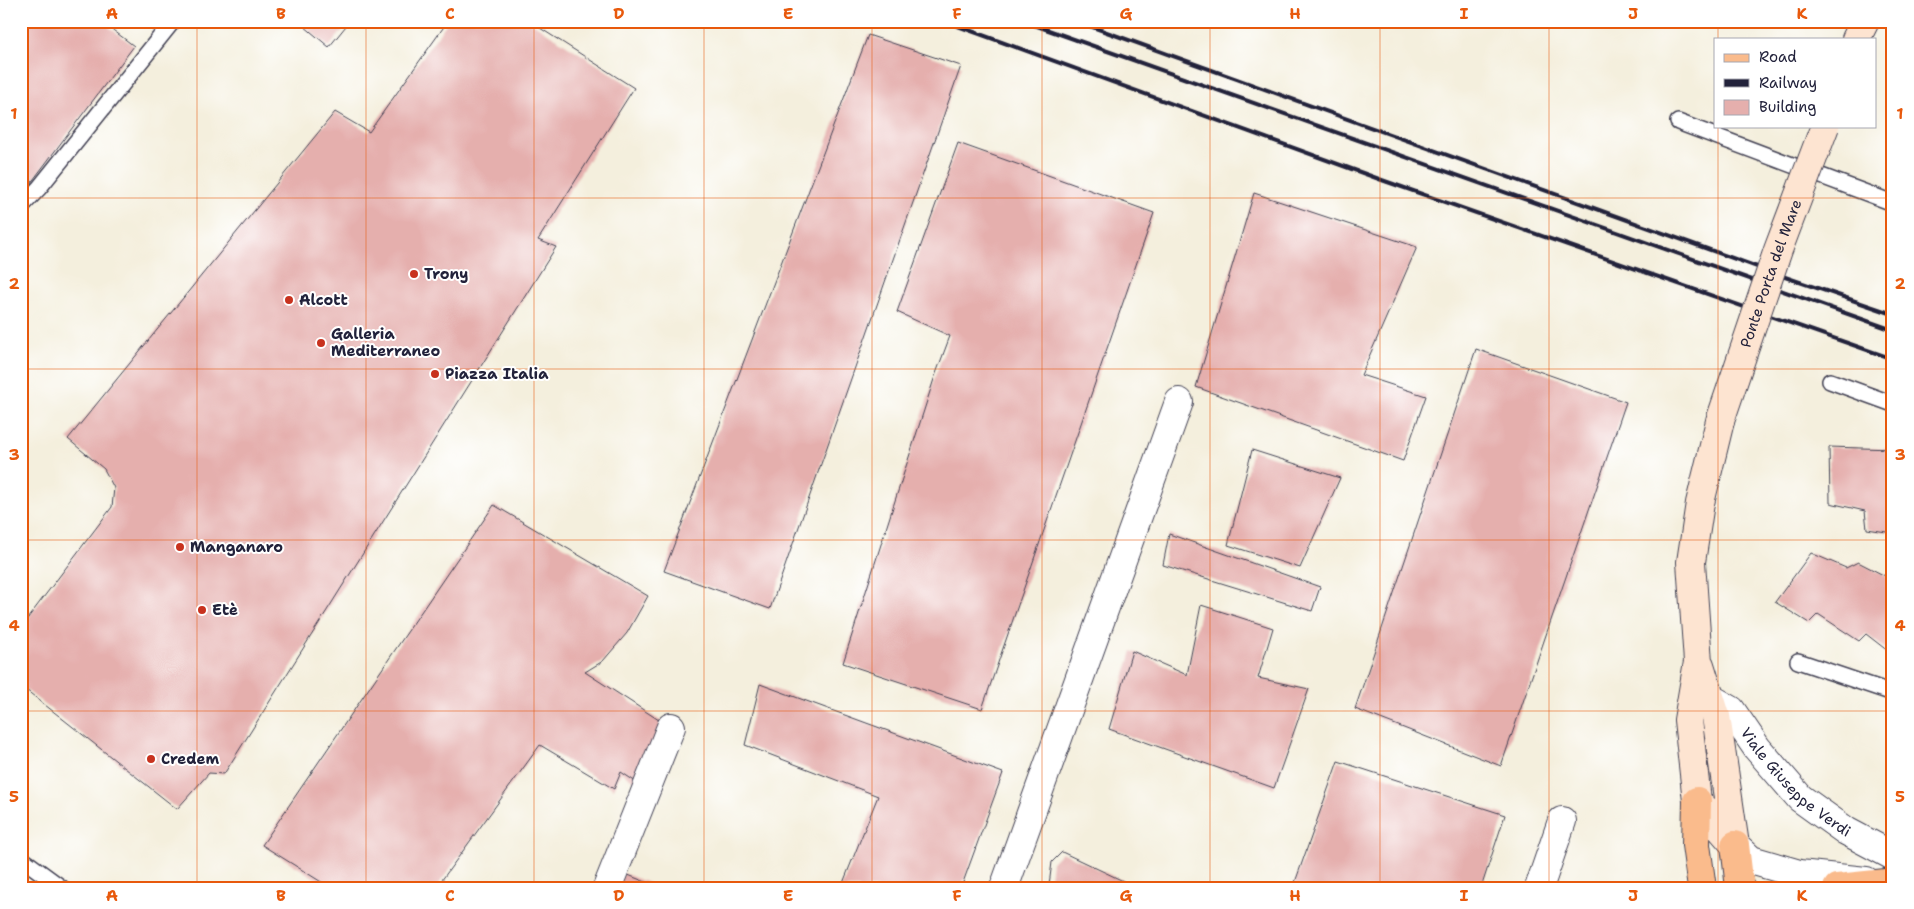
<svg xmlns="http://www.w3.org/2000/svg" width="1914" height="909" font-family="'Shantell Sans',sans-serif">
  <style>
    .building { fill: #e5afad }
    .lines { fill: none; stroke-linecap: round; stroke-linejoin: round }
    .lane-casing { stroke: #424153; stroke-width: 18 }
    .street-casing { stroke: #424153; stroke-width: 30 }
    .secondary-casing { stroke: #424153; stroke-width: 30 }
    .primary-casing { stroke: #424153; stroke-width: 30 }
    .highway-casing { stroke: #424153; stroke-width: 30 }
    .lane { stroke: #fff; stroke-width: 15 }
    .street { stroke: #fff; stroke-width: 28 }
    .secondary { stroke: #fde4d1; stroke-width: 28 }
    .primary { stroke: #fabb8c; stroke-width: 28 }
    .highway { stroke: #fabb8c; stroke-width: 28 }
    .rail { stroke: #22223b; stroke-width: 4 }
    .secondary-bridge-casing { stroke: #424153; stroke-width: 30; stroke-linecap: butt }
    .secondary-bridge { stroke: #fde4d1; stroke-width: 28 }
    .grid { fill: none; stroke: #e8590c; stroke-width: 1; stroke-opacity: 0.55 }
    .poi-dot { fill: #c8321e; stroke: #fff; stroke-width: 2 }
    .labels { text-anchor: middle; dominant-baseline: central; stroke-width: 4; stroke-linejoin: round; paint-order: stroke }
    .street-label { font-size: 15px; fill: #22223b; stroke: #fff }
    .poi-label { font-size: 15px; font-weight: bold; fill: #22223b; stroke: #fff; text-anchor: start }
    .neatline { fill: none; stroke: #e8590c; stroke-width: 2 }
    .grid-label { font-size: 16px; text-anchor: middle; font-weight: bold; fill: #e8590c }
  </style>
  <rect width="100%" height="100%" fill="#fff"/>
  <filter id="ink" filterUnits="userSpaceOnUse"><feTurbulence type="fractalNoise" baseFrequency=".02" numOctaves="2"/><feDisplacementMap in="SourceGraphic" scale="10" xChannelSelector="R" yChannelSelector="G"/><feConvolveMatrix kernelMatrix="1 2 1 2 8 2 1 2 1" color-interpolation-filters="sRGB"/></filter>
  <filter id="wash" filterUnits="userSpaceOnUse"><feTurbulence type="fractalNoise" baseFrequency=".0096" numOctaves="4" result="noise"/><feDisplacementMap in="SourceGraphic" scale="20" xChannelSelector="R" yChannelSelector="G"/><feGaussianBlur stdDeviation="1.12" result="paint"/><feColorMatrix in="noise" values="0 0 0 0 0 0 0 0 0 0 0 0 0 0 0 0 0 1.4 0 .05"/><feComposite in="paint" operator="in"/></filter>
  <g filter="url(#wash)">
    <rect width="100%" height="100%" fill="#f4efdd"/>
    <g id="blocks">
      <path class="building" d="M21,21H101L134,46L21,196Z
        M298,21H350L329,47Z
        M448,21H529L634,88L538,240L556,247L224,774L209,773L177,809L21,686V627L112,507L114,488L104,469L68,439L335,112L369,132Z
        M868,35L961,66L770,609L664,571Z
        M958,143L1154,213L982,709L843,663L934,379L950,336L897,312Z
        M1254,193L1417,247L1361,375L1426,396L1403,461L1196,387Z
        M1476,349L1626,402L1501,766L1355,709Z
        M1829,447L1893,449V533L1867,529L1865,511L1830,503Z
        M1252,450L1340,478L1300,568L1228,545Z
        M494,505L648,596L627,633L603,661L585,672L665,724L639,784L621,772L614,789L540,745L436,888H331L262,845Z
        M1169,534L1320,587L1312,611L1163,565Z
        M1811,553L1846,568L1858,562L1893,580V655L1866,634L1859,641L1818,614L1809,623L1775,602Z
        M1201,605L1273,628L1258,678L1309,689L1274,788L1109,729L1132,651L1187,675Z
        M760,684L1003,773L961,888H841L878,796L745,745Z
        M1338,761L1505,815L1481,888H1293Z
        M1062,852L1138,888H1051L1049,885L1052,862Z
        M623,873L661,888H617Z"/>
    </g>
  </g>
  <g filter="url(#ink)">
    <use href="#blocks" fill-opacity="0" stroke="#424153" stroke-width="1"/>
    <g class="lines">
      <defs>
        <path id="lane" d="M1678,122L1893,203
          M21,207L39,188L173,21
          M1830,381L1893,404
          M1798,661L1893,693
          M21,858L62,888"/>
        <g id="street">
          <path id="s1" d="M1710,698L1731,710L1757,748L1800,798L1846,831L1893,856"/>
          <path d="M1735,845L1751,860L1799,874L1866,881"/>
          <path d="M607,888L671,727"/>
          <path d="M1004,888L1179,402"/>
          <path d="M1539,888L1562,821"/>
        </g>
        <path id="secondary" d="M1856,39L1865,21
          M1720,421L1700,503L1691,562L1698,662L1688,720L1697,801L1735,845
          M1700,665L1716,716L1735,845"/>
        <path id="primary" d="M1697,801L1696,845L1702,888"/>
        <path id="highway" d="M1735,845L1740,888
          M1837,888L1886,883"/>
      </defs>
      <use href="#lane" class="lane-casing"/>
      <use href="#street" class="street-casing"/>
      <use href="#secondary" class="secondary-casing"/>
      <use href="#primary" class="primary-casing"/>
      <use href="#highway" class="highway-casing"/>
      <use href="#lane" class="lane"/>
      <use href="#street" class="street"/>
      <use href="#secondary" class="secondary"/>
      <use href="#primary" class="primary"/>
      <use href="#highway" class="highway"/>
      <path class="rail" d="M944,21L1379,179L1893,359
        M1023,21L1893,330
        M1076,21L1785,277L1893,314"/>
      <defs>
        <g id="secondary-bridge">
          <path id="s2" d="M1720,421L1778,250L1825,126"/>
        </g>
      </defs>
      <use href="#secondary-bridge" class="secondary-bridge-casing"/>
      <use href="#secondary-bridge" class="secondary-bridge"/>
    </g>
  </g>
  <path class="grid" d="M197,21V888M366,21V888M534,21V888M704,21V888M872,21V888M1042,21V888M1210,21V888M1380,21V888M1549,21V888M1718,21V39M1718,126V888M21,198H1893M21,369H1893M21,540H1893M21,711H1893"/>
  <g class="poi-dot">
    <circle cx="414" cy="274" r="5"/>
    <circle cx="289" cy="300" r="5"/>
    <circle cx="321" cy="343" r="5"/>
    <circle cx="435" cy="374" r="5"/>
    <circle cx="180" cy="547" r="5"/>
    <circle cx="202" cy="610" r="5"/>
    <circle cx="151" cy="759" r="5"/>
  </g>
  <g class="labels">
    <g class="street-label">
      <text stroke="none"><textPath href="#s2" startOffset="156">Ponte Porta del Mare</textPath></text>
      <text stroke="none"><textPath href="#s1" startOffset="122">Viale Giuseppe Verdi</textPath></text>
    </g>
    <g class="poi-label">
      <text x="424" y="274">Trony</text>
      <text x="299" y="300">Alcott</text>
      <text x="331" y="334">Galleria<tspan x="331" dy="17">Mediterraneo</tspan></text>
      <text x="445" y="374">Piazza Italia</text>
      <text x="190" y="547">Manganaro</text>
      <text x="212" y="610">Etè</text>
      <text x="161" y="759">Credem</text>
    </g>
  </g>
  <rect width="1914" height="909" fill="none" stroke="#fff" stroke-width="55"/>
  <rect x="1714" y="38" width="162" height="90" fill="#ffffff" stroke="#a7a7b1"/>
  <rect x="1724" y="54" width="25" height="8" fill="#fabb8c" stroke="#a7a7b1"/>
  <text x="1759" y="62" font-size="15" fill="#22223b">Road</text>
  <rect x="1724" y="79" width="25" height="8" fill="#22223b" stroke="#a7a7b1"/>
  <text x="1759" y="88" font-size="15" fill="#22223b">Railway</text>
  <rect x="1724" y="100" width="25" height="15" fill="#e5afad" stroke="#a7a7b1"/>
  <text x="1759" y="112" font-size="15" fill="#22223b">Building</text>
  <rect x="28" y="28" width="1858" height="854" class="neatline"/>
  <g class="grid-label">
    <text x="112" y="19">A</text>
    <text x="281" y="19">B</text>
    <text x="450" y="19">C</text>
    <text x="619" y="19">D</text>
    <text x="788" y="19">E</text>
    <text x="957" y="19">F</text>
    <text x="1126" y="19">G</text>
    <text x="1295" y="19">H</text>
    <text x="1464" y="19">I</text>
    <text x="1633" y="19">J</text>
    <text x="1802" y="19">K</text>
    <text x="14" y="119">1</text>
    <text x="1900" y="119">1</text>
    <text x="14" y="289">2</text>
    <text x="1900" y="289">2</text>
    <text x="14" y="460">3</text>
    <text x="1900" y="460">3</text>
    <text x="14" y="631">4</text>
    <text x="1900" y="631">4</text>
    <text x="14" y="802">5</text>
    <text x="1900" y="802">5</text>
    <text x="112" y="901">A</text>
    <text x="281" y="901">B</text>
    <text x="450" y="901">C</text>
    <text x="619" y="901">D</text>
    <text x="788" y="901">E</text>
    <text x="957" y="901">F</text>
    <text x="1126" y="901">G</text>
    <text x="1295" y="901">H</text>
    <text x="1464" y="901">I</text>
    <text x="1633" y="901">J</text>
    <text x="1802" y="901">K</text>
  </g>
</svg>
